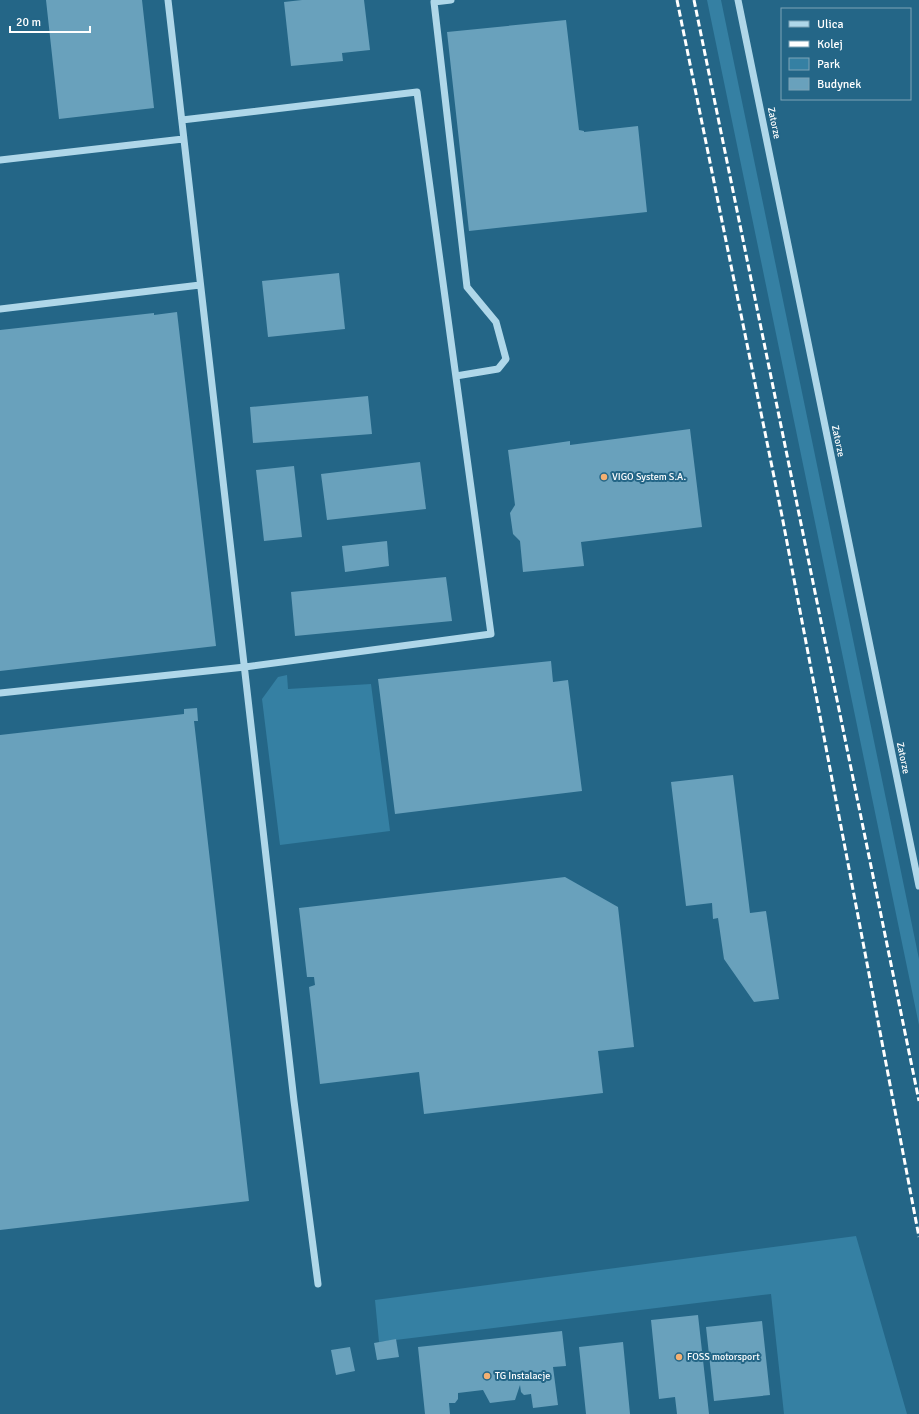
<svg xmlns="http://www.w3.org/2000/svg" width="919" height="1414" font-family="Signika,sans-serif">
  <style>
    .green { fill: #3580a3 }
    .building { fill: #69a1bc }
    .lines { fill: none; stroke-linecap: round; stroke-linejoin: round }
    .minor { stroke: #afd7e9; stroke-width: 7 }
    .rail { stroke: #fff; stroke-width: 3; stroke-dasharray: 7 3; stroke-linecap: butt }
    .poi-dot { fill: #f4b072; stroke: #246687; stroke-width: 1.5 }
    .labels { text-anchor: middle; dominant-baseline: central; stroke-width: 4; stroke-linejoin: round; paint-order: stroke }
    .street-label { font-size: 10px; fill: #fff; stroke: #246687 }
    .poi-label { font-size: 10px; fill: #fff; stroke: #246687; text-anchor: start }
  </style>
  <rect width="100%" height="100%" fill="#246687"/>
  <path class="green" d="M707,0H721L919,959V1025Z
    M287,675L288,689L371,684L390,831L280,845L262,699L278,677Z
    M856,1236L907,1414H784L771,1294L379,1342L375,1300Z"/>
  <path class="building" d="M46,0H142L154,108L59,119Z
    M302,0H364L370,50L342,53L343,61L291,66L284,2Z
    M566,20L579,130L584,131V132L638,126L647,212L469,231L447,32Z
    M339,273L345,329L268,337L262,281Z
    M177,312L216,646L0,671V330L154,313V315Z
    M368,396L372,434L253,443L250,407Z
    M690,429L702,527L581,542L584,566L523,572L520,541L513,534L510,513L515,505L508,450L570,441V445Z
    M420,462L426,509L327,520L321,474Z
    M294,466L302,537L264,541L256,470Z
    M387,541L389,566L345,572L342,546Z
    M446,577L452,621L295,636L291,592Z
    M551,661L553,682L568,680L582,791L395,814L378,679Z
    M197,708L198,721H194L249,1201L0,1230V735L184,714V709Z
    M733,775L750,913L766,911L779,999L754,1002L724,959L718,918L713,919L712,903L686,906L671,782Z
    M565,877L618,907L634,1047L598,1051L603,1093L424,1114L419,1072L320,1084L309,987L315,985L314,977H307L299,908Z
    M698,1315L709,1414H677L675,1397L659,1399L651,1320Z
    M762,1321L770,1395L714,1401L706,1327Z
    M562,1331L566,1366L553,1367L558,1405L533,1408L531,1394L524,1395L521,1392L520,1385L515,1400L490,1403L483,1390L458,1393V1399L455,1403H449L450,1414H425L418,1347Z
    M396,1339L399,1357L377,1360L374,1343Z
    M623,1342L630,1414H586L579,1347Z
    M350,1347L355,1371L336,1375L331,1350Z"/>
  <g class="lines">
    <path class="minor" d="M168,0L294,1101L318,1284
      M451,0L434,2L467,287L496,322L506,359L498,369L456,376
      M738,0L919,886
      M0,160L183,139
      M0,309L200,285
      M0,693L245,667L491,634L417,92L182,120"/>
    <path class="rail" d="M677,0L782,516L919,1237
      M694,0L919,1101"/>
  </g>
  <g class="poi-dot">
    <circle cx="604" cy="477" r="4"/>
    <circle cx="679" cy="1357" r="4"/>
    <circle cx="487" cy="1376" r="4"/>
  </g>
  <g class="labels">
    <g class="street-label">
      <text transform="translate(774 123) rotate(78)">Zatorze</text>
      <text transform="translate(838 441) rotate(78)">Zatorze</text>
      <text transform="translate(903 758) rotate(78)">Zatorze</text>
    </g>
    <g class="poi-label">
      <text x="612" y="477">VIGO System S.A.</text>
      <text x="687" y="1357">FOSS motorsport</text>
      <text x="495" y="1376">TG Instalacje</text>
    </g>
  </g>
  <rect x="781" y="8" width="130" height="92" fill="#246687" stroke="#7ca3b7"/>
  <rect x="789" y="21" width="20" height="6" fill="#afd7e9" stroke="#7ca3b7"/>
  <text x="817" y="28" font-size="12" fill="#ffffff">Ulica</text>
  <rect x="789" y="41" width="20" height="6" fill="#ffffff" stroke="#7ca3b7"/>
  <text x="817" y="48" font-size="12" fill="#ffffff">Kolej</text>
  <rect x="789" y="58" width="20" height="12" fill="#3580a3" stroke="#7ca3b7"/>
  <text x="817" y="68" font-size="12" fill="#ffffff">Park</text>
  <rect x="789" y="78" width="20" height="12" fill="#69a1bc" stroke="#7ca3b7"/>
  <text x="817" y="88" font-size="12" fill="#ffffff">Budynek</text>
  <path d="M10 26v6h80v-6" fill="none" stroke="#ffffff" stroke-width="2"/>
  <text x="16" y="26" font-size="12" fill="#ffffff" stroke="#246687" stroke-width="3" paint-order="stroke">20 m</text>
</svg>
